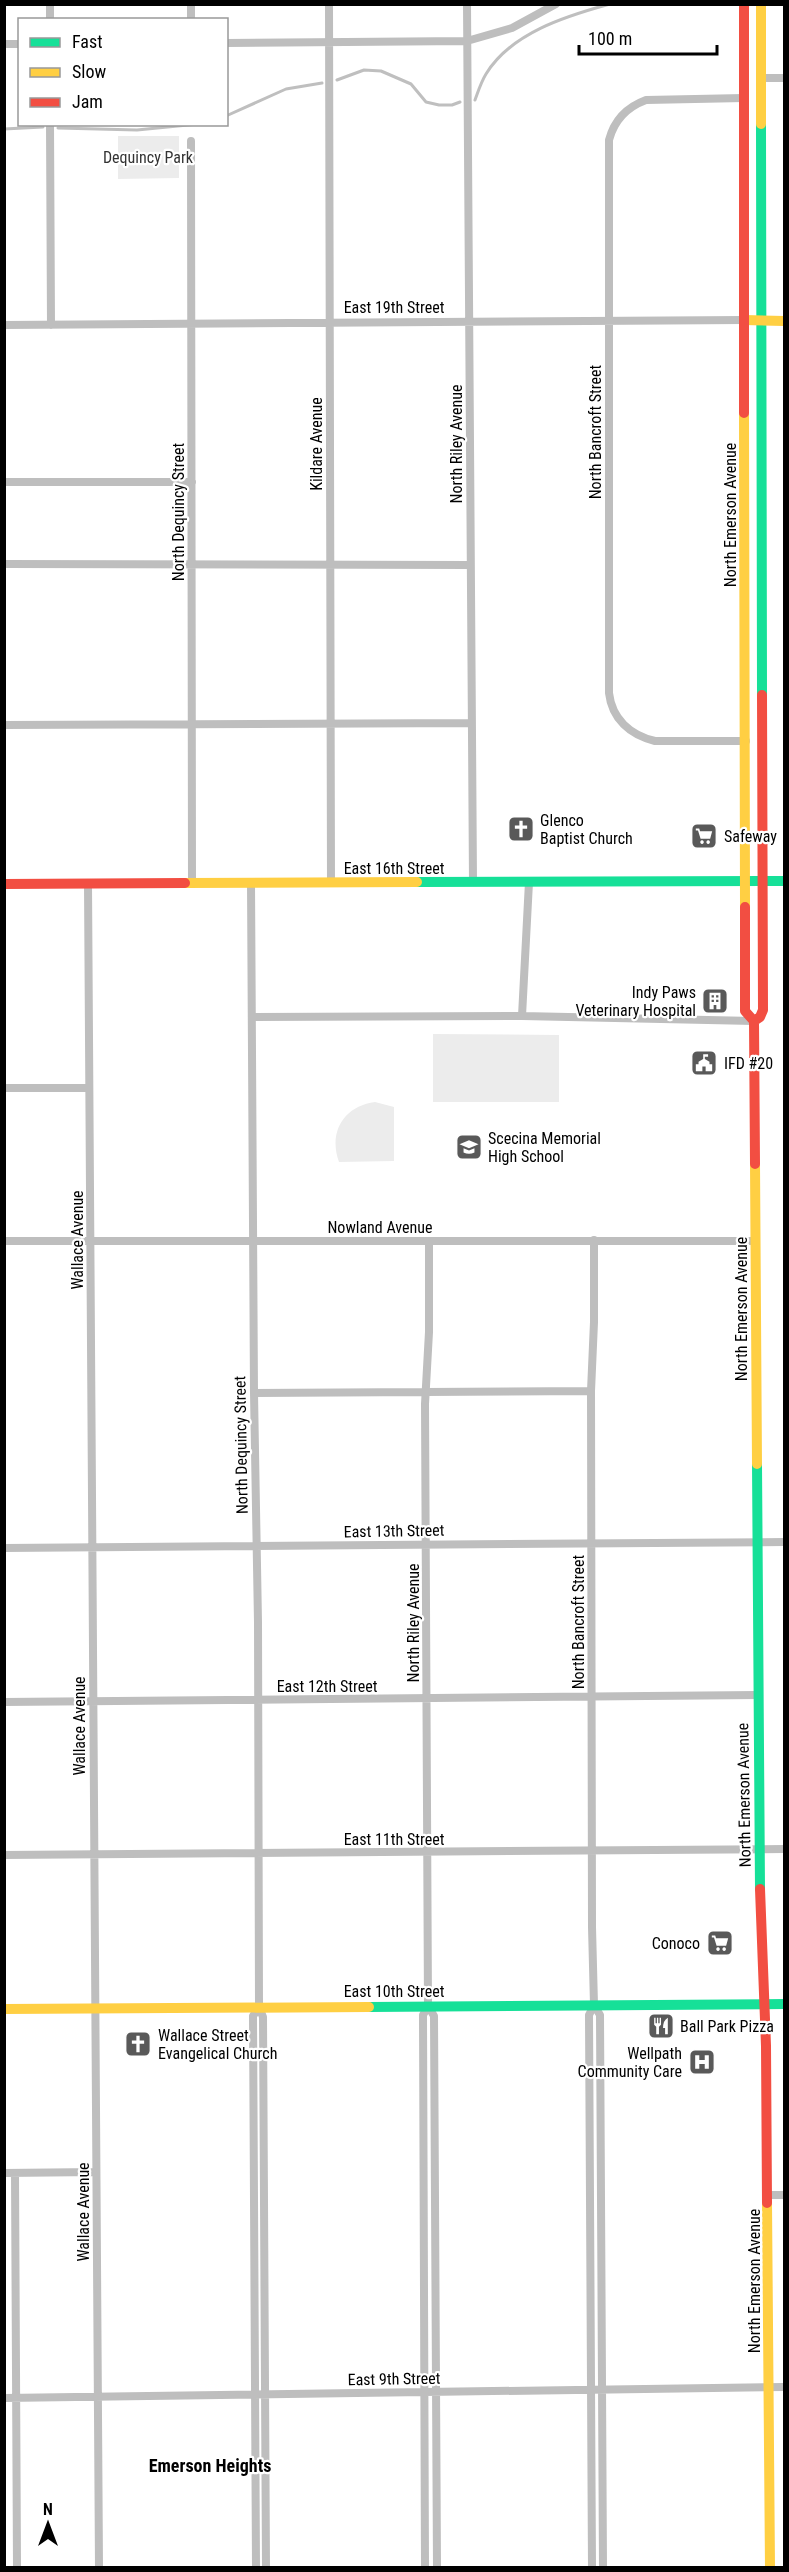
<svg xmlns="http://www.w3.org/2000/svg" width="789" height="2572" font-family="'Roboto Condensed',sans-serif">
  <style>
    .green { fill: #ececec }
    .lines { fill: none; stroke-linecap: round; stroke-linejoin: round }
    .stream { stroke: #bfbfbf; stroke-width: 3 }
    .street { stroke: #bebebe; stroke-width: 8 }
    .fast { stroke: #16e098; stroke-width: 10 }
    .slow { stroke: #ffcf43; stroke-width: 10 }
    .jam { stroke: #f24e42; stroke-width: 10 }
    .labels { text-anchor: middle; dominant-baseline: central; stroke-width: 4.5; stroke-linejoin: round; paint-order: stroke }
    .park-label { font-size: 16px; fill: #333; stroke: #fff }
    .street-label { font-size: 16px; fill: #000; stroke: #fff }
    .poi-label { font-size: 16px; fill: #000; stroke: #fff; text-anchor: start }
    .neighbourhood-label { font-size: 18px; font-weight: bold; fill: #000; stroke: #fff }
  </style>
  <rect width="100%" height="100%" fill="#fff"/>
  <path class="green" d="M118,136H179V178L118,179Z
    M433,1034L559,1035V1102H433Z
    M375,1102L394,1107V1161L339,1162C328,1132 344,1106 375,1102Z"/>
  <g class="lines">
    <path class="stream" d="M337,80L364,70L381,71L411,84L426,102L439,105H452L460,102
      M475,100C478,92 481,82 486,74C511,33 566,16 610,4
      M226,116L286,89L322,83
      M58,128L137,130L198,124
      M4,129L43,127"/>
    <path class="street" d="M50,4V20
      M191,4V20
      M329,4L331,883
      M467,4L473,882
      M226,43L467,41L512,28L556,4
      M4,44H20
      M761,78H784
      M744,98L646,100C627,107 614,121 609,140V693C612,719 630,735 655,741H746
      M50,124L51,325
      M191,141L192,883
      M4,325L744,320
      M4,482H192
      M4,564L470,565
      M4,725L471,723
      M251,883L254,1393L258,1622L259,2007L263,2017L266,2568
      M88,884L99,2568
      M522,1016L529,882
      M253,1017L522,1016L754,1021
      M4,1088H89
      M594,1240V1322L591,1391L592,1927L594,2005L600,2015L603,2568
      M4,1241H755
      M254,1393L591,1391
      M4,1548L784,1542
      M4,1702L758,1695
      M4,1855L784,1849
      M428,2006L434,2016L437,2568
      M4,2173L96,2172
      M15,2173L17,2568
      M768,2195H784
      M4,2398L784,2387
      M256,2568L253,2016L259,2007
      M425,2568L423,2015L428,2006L425,1404L429,1332V1241
      M592,2568L589,2015L594,2005"/>
    <path class="fast" d="M761,124L762,695
      M417,882L784,881
      M757,1464L760,1889
      M369,2007L784,2004"/>
    <path class="slow" d="M761,4V124
      M744,320L784,321
      M744,413L745,907
      M185,883L417,882
      M755,1164L757,1464
      M4,2009L369,2007
      M767,2203L770,2568"/>
    <path class="jam" d="M744,4V413
      M4,884L185,883
      M745,907V1011L754,1021L755,1164
      M754,1021L760,1017L763,1010L762,695
      M760,1889L766,2046L767,2203"/>
  </g>
  <defs>
    <symbol id="church-square" viewBox="-11 -11 22 22"><rect x="-9" y="-9" width="18" height="18" rx="4" fill="#595959" stroke="#fff"/><path d="M-1.2-6h2.4v3.5h3.3v2.4h-3.3V6h-2.4V-.1h-3.3v-2.4h3.3Z" fill="#fff"/></symbol>
    <symbol id="supermarket-square" viewBox="-11 -11 22 22"><rect x="-9" y="-9" width="18" height="18" rx="4" fill="#595959" stroke="#fff"/><path d="M-6-5.5h2.5l.6 2H6L4.5 2H-2.5L-4.4-4H-6ZM-1.5 3.2a1.3 1.3 0 1 0 .1 0ZM3 3.2a1.3 1.3 0 1 0 .1 0Z" fill="#fff"/></symbol>
    <symbol id="building-square" viewBox="-11 -11 22 22"><rect x="-9" y="-9" width="18" height="18" rx="4" fill="#595959" stroke="#fff"/><path d="M-4-6H4V6H1V3H-1V6H-4ZM-2.5-4.3h1.7v1.8h-1.7ZM.8-4.3h1.7v1.8H.8ZM-2.5-1h1.7V.8h-1.7ZM.8-1h1.7V.8H.8Z" fill="#fff"/></symbol>
    <symbol id="civic-square" viewBox="-11 -11 22 22"><rect x="-9" y="-9" width="18" height="18" rx="4" fill="#595959" stroke="#fff"/><path d="M-.6-6.5H3V-4.5H.6V-3L4-1V1h2V6H-6V1h2V-1L-.6-3ZM-1.2 2.5V6h2.4V2.5Z" fill="#fff"/></symbol>
    <symbol id="school-square" viewBox="-11 -11 22 22"><rect x="-9" y="-9" width="18" height="18" rx="4" fill="#595959" stroke="#fff"/><path d="M0-5L7-2L0 1L-7-2ZM-4 1L0 2.5L4 1V4Q0 6-4 4Z" fill="#fff"/></symbol>
    <symbol id="restaurant-square" viewBox="-11 -11 22 22"><rect x="-9" y="-9" width="18" height="18" rx="4" fill="#595959" stroke="#fff"/><path d="M-5-6h1v4h1v-4h1v4h1v-4h1v5L-1.5 .5V6h-2V.5L-5-1ZM5-6V6H3V1.5H1.5Q1.5-4 5-6Z" fill="#fff"/></symbol>
    <symbol id="hospital-square" viewBox="-11 -11 22 22"><rect x="-9" y="-9" width="18" height="18" rx="4" fill="#595959" stroke="#fff"/><path d="M-5-5h3v3.5h4V-5h3V5h-3V1.5h-4V5h-3Z" fill="#fff"/></symbol>
  </defs>
  <g fill-rule="evenodd">
    <use href="#church-square" x="506" y="814" width="30" height="30"/>
    <use href="#supermarket-square" x="689" y="821" width="30" height="30"/>
    <use href="#building-square" x="700" y="986" width="30" height="30"/>
    <use href="#civic-square" x="689" y="1048" width="30" height="30"/>
    <use href="#school-square" x="454" y="1132" width="30" height="30"/>
    <use href="#supermarket-square" x="705" y="1928" width="30" height="30"/>
    <use href="#restaurant-square" x="646" y="2011" width="30" height="30"/>
    <use href="#church-square" x="123" y="2029" width="30" height="30"/>
    <use href="#hospital-square" x="687" y="2047" width="30" height="30"/>
  </g>
  <g class="labels">
    <g class="park-label">
      <text x="148" y="157">Dequincy Park</text>
    </g>
    <g class="street-label">
      <text x="394" y="307">East 19th Street</text>
      <text transform="translate(595 432) rotate(-90)">North Bancroft Street</text>
      <text transform="translate(316 444) rotate(-90)">Kildare Avenue</text>
      <text transform="translate(456 444) rotate(-90)">North Riley Avenue</text>
      <text transform="translate(178 512) rotate(-90)">North Dequincy Street</text>
      <text transform="translate(730 515) rotate(-90)">North Emerson Avenue</text>
      <text x="394" y="868">East 16th Street</text>
      <text x="380" y="1227">Nowland Avenue</text>
      <text transform="translate(77 1240) rotate(-90)">Wallace Avenue</text>
      <text transform="translate(741 1309) rotate(-90)">North Emerson Avenue</text>
      <text transform="translate(241 1445) rotate(-91)">North Dequincy Street</text>
      <text transform="translate(394 1531) rotate(-1)">East 13th Street</text>
      <text transform="translate(578 1622) rotate(-90)">North Bancroft Street</text>
      <text transform="translate(413 1623) rotate(-90)">North Riley Avenue</text>
      <text x="327" y="1686">East 12th Street</text>
      <text transform="translate(79 1726) rotate(-90)">Wallace Avenue</text>
      <text transform="translate(744 1795) rotate(-91)">North Emerson Avenue</text>
      <text x="394" y="1839">East 11th Street</text>
      <text x="394" y="1991">East 10th Street</text>
      <text transform="translate(83 2212) rotate(-90)">Wallace Avenue</text>
      <text transform="translate(754 2281) rotate(-90)">North Emerson Avenue</text>
      <text transform="translate(394 2379) rotate(-1)">East 9th Street</text>
    </g>
    <g class="poi-label">
      <text x="540" y="820">Glenco<tspan x="540" dy="18">Baptist Church</tspan></text>
      <text x="724" y="836">Safeway</text>
      <text x="696" y="992" text-anchor="end">Indy Paws<tspan x="696" dy="18">Veterinary Hospital</tspan></text>
      <text x="724" y="1063">IFD #20</text>
      <text x="488" y="1138">Scecina Memorial<tspan x="488" dy="18">High School</tspan></text>
      <text x="700" y="1943" text-anchor="end">Conoco</text>
      <text x="680" y="2026">Ball Park Pizza</text>
      <text x="158" y="2035">Wallace Street<tspan x="158" dy="18">Evangelical Church</tspan></text>
      <text x="682" y="2053" text-anchor="end">Wellpath<tspan x="682" dy="18">Community Care</tspan></text>
    </g>
    <g class="neighbourhood-label">
      <text x="210" y="2465">Emerson Heights</text>
    </g>
  </g>
  <rect width="789" height="2572" fill="none" stroke="#000000" stroke-width="12"/>
  <rect x="18" y="18" width="210" height="108" fill="#ffffff" stroke="#999999" stroke-width="1.5"/>
  <rect x="30" y="38" width="30" height="9" fill="#16e098" stroke="#999999" stroke-width="1.5"/>
  <text x="72" y="48" font-size="18" fill="#000000">Fast</text>
  <rect x="30" y="68" width="30" height="9" fill="#ffcf43" stroke="#999999" stroke-width="1.5"/>
  <text x="72" y="78" font-size="18" fill="#000000">Slow</text>
  <rect x="30" y="98" width="30" height="9" fill="#f24e42" stroke="#999999" stroke-width="1.5"/>
  <text x="72" y="108" font-size="18" fill="#000000">Jam</text>
  <g transform="translate(48 2524)" stroke="#ffffff" stroke-width="4.5" paint-order="stroke">
  <path d="M0-4.5L10 22L0 15L-10 22Z" fill="#000000"/>
  <text y="-9" font-size="16" font-weight="bold" text-anchor="middle" fill="#000000">N</text>
  </g>
  <path d="M579 45v9h138v-9" fill="none" stroke="#000000" stroke-width="3"/>
  <text x="588" y="45" font-size="18" fill="#000000" stroke="#ffffff" stroke-width="4.5" paint-order="stroke">100 m</text>
</svg>
